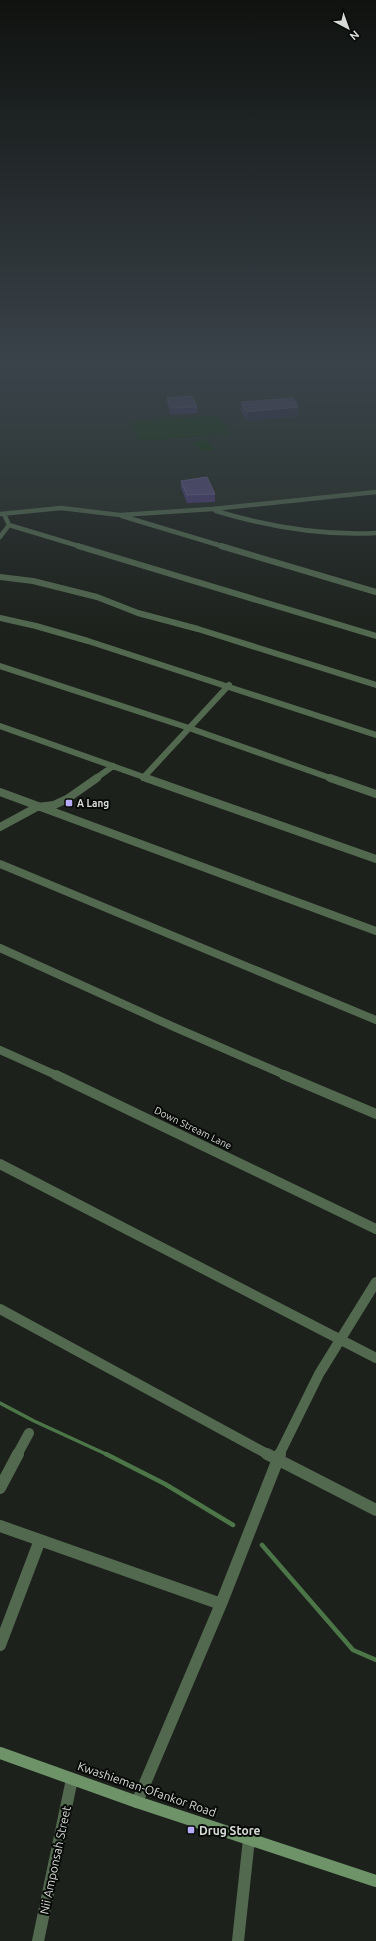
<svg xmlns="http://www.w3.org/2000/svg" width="376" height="1941" font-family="Ubuntu,sans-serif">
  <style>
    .built { fill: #232c22 }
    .green { fill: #0f3a0a }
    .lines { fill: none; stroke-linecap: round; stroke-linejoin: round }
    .stream-far1 { stroke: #4c7647; stroke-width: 3.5 }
    .stream { stroke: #4c7647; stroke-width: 4.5 }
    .minor-far4 { stroke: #52694f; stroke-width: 4.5 }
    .minor-far3 { stroke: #52694f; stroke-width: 6 }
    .minor-far2 { stroke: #52694f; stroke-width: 8 }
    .minor-far1 { stroke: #52694f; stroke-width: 10 }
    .minor { stroke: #52694f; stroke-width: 12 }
    .secondary { stroke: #6e9369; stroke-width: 12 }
    .wall { fill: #4c3d7b }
    .shaded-wall { fill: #322b50 }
    .building { fill: #5a4e85; stroke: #6e6492 }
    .poi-dot { fill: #b8abf7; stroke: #080a08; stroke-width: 1.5 }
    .labels { text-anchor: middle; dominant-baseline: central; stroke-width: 4; stroke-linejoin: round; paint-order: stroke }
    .poi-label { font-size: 10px; font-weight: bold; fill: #d7dbd7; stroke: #080a08; text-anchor: start }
    .street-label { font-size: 10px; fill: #d7dbd7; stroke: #080a08 }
    .near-street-label { font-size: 12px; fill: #d7dbd7; stroke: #080a08 }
    .near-poi-label { font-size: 12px; font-weight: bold; fill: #d7dbd7; stroke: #080a08; text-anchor: start }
  </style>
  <rect width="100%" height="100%" fill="#1c211b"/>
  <path class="built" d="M0,365H376V491L187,509L121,512L53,506L0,512Z"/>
  <path class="green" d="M219,415L229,434L139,441L130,422Z
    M208,440L214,450L200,451L194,442Z"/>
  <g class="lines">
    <path class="stream-far1" d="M0,1403L34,1421L108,1455"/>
    <path class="stream" d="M106,1454L165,1484L233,1525
      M262,1545L353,1650L376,1660"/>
    <path class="minor-far4" d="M216,511C269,527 320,536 376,533
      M0,514L61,508L120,515L212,509L376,492
      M4,514L9,525L82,547
      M122,516L225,547
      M0,537L9,525"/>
    <path class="minor-far3" d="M78,546L376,636
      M221,546L376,592
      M0,577L33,581L97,597L138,613L198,629L376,685
      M0,618L36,626L88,641L376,735
      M0,666L189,728L333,779
      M0,726L149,779
      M143,778L229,685
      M95,779L113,766"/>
    <path class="minor-far2" d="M146,778L376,859
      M330,778L376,794
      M0,792L376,931
      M0,827L37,807L54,805L67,799L97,778
      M0,864L376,1020
      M0,948L174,1027L287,1076
      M0,1050L58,1076"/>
    <path class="minor-far1" d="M56,1075L376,1229
      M284,1075L376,1114
      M0,1164L376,1358
      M0,1309L269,1455
      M17,1455L29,1433
      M279,1455L319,1374L376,1282"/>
    <path class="minor" d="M267,1454L376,1510
      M0,1488L18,1454
      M0,1526L221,1604
      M0,1645L40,1540
      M137,1802L221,1604L280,1454
      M38,1941L72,1779
      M238,1941L249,1839"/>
    <path class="secondary" d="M0,1753L137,1802L376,1881"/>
  </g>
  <path class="wall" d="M167,398L197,407V413L171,415L167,404Z
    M241,402L298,416L247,421L241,411Z
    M181,481L215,494V502L187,503L181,488Z"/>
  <path class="shaded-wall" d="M298,407V416L247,421V412Z"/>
  <path class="building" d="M192,396L197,407L171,408L167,398Z
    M293,398L298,407L247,412L241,402Z
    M207,477L215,494L187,495L181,481Z"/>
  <linearGradient id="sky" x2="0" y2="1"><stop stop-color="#0f120f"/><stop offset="0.57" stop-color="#3a434a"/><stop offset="1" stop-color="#3a434a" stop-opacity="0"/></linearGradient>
  <rect width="376" height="637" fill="url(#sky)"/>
  <g class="poi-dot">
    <rect x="65" y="799" width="8" height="8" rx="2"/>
    <rect x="187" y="1826" width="8" height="8" rx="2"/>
  </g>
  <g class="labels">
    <g class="poi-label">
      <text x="77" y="803">A Lang</text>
    </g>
    <g class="street-label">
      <text transform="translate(193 1128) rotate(26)">Down Stream Lane</text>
    </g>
    <g class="near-street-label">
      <text transform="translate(147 1789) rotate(19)">Kwashieman-Ofankor Road</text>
      <text transform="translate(55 1860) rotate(-78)">Nii Amponsah Street</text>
    </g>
    <g class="near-poi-label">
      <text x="199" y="1830">Drug Store</text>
    </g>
  </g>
  <g transform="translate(348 28) rotate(139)" stroke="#080a08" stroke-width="3" paint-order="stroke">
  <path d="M0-3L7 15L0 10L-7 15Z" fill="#d7dbd7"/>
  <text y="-6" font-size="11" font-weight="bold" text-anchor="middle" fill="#d7dbd7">N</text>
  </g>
</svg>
